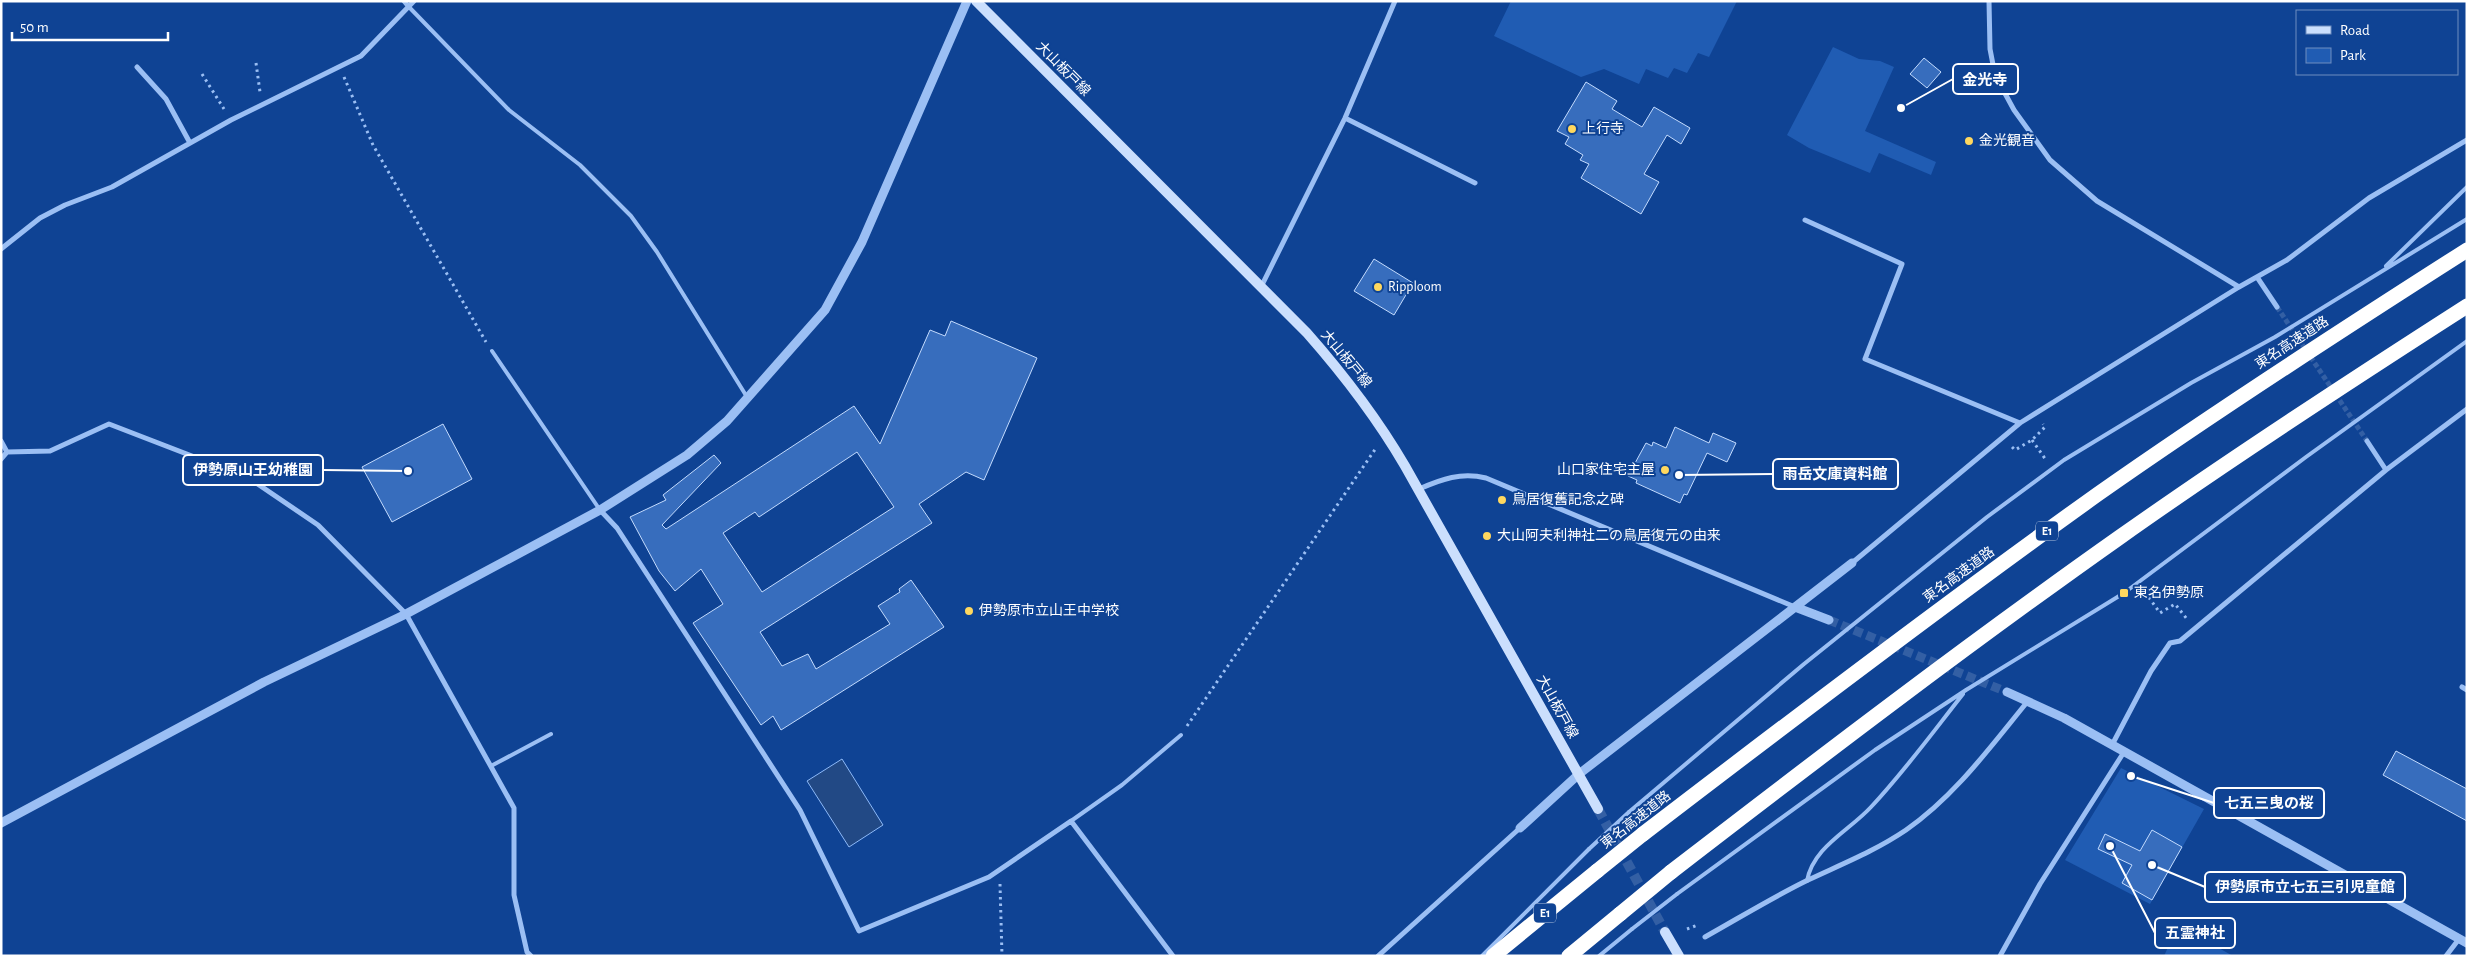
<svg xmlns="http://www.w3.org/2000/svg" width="2468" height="957" font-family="'Alegreya Sans','Noto Sans JP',sans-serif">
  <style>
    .green { fill: #205cb3 }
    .water { fill: #224985; stroke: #8db9f8 }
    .building { fill: #376dbd; stroke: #c3dbfe; fill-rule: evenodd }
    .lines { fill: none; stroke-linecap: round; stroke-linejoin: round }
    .minor-tunnel { stroke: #335fa4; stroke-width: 5; stroke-dasharray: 5 2.5; stroke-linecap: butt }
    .tertiary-tunnel { stroke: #335fa4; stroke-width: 9; stroke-dasharray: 9 4.5; stroke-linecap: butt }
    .secondary-tunnel { stroke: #335fa4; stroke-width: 10; stroke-dasharray: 10 5; stroke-linecap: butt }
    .path { stroke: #9bbff4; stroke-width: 3; stroke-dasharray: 2.5 4; stroke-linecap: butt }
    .service { stroke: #9bbff4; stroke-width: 4 }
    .minor { stroke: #9bbff4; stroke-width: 5 }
    .tertiary { stroke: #9bbff4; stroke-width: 9 }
    .secondary { stroke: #cbdffd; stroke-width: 10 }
    .motorway { stroke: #fff; stroke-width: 15 }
    .service-bridge { stroke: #9bbff4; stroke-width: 4 }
    .motorway-bridge { stroke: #fff; stroke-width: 15 }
    .poi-dot { fill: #ffd85f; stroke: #0f4394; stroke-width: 2 }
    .labels { text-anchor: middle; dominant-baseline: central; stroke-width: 4; stroke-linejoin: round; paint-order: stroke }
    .shield { fill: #0f4394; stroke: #b7c7df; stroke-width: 1 }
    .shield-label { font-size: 12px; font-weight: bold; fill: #fff }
    .street-label { font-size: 14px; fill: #fff; stroke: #0f4394 }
    .poi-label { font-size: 14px; fill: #fff; stroke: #0f4394; text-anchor: start }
    .leader { fill: none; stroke: #fff; stroke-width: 2 }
    .callout-dot { fill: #fff; stroke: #0f4394; stroke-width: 2 }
    .callout { fill: #0f4394; stroke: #fff; stroke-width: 2 }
    .callout-label { font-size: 15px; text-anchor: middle; font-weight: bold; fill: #fff }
  </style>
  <rect width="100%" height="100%" fill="#0f4394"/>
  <path class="green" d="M1511,1H1737L1709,57L1698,53L1687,73L1674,68L1668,78L1646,69L1639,84L1604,69L1581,77L1494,36Z
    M1833,47L1859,59L1880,61L1894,67L1865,131L1936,162L1931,175L1879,153L1870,173L1809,148L1787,135Z
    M2121,768L2204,809L2150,904L2065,860Z
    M2178,925L2233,956H2164Z"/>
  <path class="water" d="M842,759L883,825L849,847L807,781Z"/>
  <path class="building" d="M1924,58L1941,72L1927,88L1910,74Z
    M1586,82L1617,101L1612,109L1642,127L1654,107L1690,128L1681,144L1667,135L1644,174L1659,182L1641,214L1581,178L1589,164L1580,160L1583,155L1565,144L1569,137L1557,131Z
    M1374,259L1413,283L1394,315L1354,291Z
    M951,321L1037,358L984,480L966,472L919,504L932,523L760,632L782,666L808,654L816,669L890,624L878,606L900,592L899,589L911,580L944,627L781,730L773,716L761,725L693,623L723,604L701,569L675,591L659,571L630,517L666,500L663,495L714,455L721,463L662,525L666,529L854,406L880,444L930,330L945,336ZM857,452L894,507L762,592L723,533L755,512L759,517Z
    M443,424L472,479L392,522L362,467Z
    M1675,427L1709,443L1713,433L1736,443L1727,462L1707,453L1687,495L1684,494L1680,503L1636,483L1637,480L1628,476L1646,443L1652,446L1653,442L1666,448Z
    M2396,751L2467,789V821L2383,775Z
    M2152,830L2182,847L2152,900L2122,883L2132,865L2098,849L2105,834L2140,851Z"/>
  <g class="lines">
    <path class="minor-tunnel" d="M2277,307L2367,441"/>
    <path class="tertiary-tunnel" d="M1829,620L2007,692"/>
    <path class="secondary-tunnel" d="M1598,809L1665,932"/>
    <path class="path" d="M256,63L260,92
      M202,74L224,109
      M344,77L373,145L486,342
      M2032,440L2046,460
      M2012,447L2015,450L2032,440L2045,427L2043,424
      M2145,592L2160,613L2175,604L2187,619
      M1187,726L1376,448
      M1000,884L1002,956
      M1687,929L1698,925"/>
    <path class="service" d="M409,7L509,110L580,165L631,216L657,252L747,397
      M2386,266L2467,187
      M492,351L600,510
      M491,766L551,734
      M1629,812L1804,664L1987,517L2064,460L2191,383L2275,337L2467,219
      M1071,821L1122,785L1181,735
      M1807,881C1813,847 1849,831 1871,807C1904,772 1933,732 1963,694
      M1677,894L1875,750L1966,690L2124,593L2306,457L2467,341
      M1482,956L1589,849
      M1599,956L1632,929"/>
    <path class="minor" d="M404,1L409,7
      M1989,1L1990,49L1995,75L2014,110L2050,160L2097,201L2239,287
      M137,67L166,99L190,143
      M1345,118L1475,183
      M1805,220L1902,264L1865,359L2020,423
      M1,249L40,218L65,205L112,187L231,120L361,56L414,1
      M2257,277L2277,307
      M1261,287L1345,118L1395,1
      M1,441L7,452L50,451L109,424L249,478L318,525L406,614L514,808V895L527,952L531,956
      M2367,441L2386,470
      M1,459L7,452
      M1419,489C1442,479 1461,472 1486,478L1795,607
      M600,510L617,528L800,810L859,931L989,877L1071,821L1173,956
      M1852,563L2020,423L2239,287L2287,260L2369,198L2467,140
      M2462,687L2467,690
      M2112,745L2151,671L2170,643L2180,641L2386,470L2467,409
      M1705,937C1739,918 1773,897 1808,880C1842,864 1875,851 1906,830C1955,796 1991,746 2028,701
      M1378,956L1520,828
      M2000,956L2040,884L2124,752
      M2446,956L2459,939"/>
    <path class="tertiary" d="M1795,607L1829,620
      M2007,692L2064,718L2467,943
      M1,823L264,682L406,614L600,510L687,455L727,421L825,310L862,242L967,1
      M1520,828L1579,774L1852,563"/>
    <path class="secondary" d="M976,1L1307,333C1344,375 1377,418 1405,466L1598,809
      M1665,932L1679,956"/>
    <path class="motorway" d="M1643,834C1793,719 1944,604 2098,494C2219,409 2343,329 2467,250
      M1671,872C1819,758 1967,645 2120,537C2233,457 2350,381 2467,306
      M1493,956L1597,871
      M1569,956L1620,914"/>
    <path class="service-bridge" d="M1589,849L1629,812
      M1632,929L1677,894"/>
    <path class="motorway-bridge" d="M1597,871L1643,834
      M1620,914L1671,872"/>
  </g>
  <g class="poi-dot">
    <circle cx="1572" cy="129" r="5"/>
    <circle cx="1969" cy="141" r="5"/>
    <circle cx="1378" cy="287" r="5"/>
    <circle cx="1665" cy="470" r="5"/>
    <circle cx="1502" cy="500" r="5"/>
    <circle cx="1487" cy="536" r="5"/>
    <rect x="2119" y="588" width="10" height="10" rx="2.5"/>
    <circle cx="969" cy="611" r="5"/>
  </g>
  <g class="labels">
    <g class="shield">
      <rect x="2036" y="521.5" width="22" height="19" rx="4"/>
      <rect x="1534" y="903.5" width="22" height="19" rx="4"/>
    </g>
    <g class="shield-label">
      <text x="2047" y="531">E1</text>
      <text x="1545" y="913">E1</text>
    </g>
    <g class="street-label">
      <text transform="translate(1063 69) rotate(45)">大山板戸線</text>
      <text transform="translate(2292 343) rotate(-33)">東名高速道路</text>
      <text transform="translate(1346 359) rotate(50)">大山板戸線</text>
      <text transform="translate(1959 575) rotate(-36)">東名高速道路</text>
      <text transform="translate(1557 707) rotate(61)">大山板戸線</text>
      <text transform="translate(1636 820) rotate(-38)">東名高速道路</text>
    </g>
    <g class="poi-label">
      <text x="1582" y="129">上行寺</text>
      <text x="1979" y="141">金光観音</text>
      <text x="1388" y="287">Ripploom</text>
      <text x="1655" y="470" text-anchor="end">山口家住宅主屋</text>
      <text x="1512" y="500">鳥居復舊記念之碑</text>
      <text x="1497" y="536">大山阿夫利神社二の鳥居復元の由来</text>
      <text x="2134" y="593">東名伊勢原</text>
      <text x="979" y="611">伊勢原市立山王中学校</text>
    </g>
  </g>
  <path class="leader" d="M1901 108L1953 79M408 471L323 470M1679 475L1773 474M2131 776L2214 803M2152 865L2205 887M2110 846L2155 933"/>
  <g class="callout-dot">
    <circle cx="1901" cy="108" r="5"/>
    <circle cx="408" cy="471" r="5"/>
    <circle cx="1679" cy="475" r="5"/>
    <circle cx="2131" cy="776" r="5"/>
    <circle cx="2152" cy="865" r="5"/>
    <circle cx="2110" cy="846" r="5"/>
  </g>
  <g class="callout">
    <rect x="1953" y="64" width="65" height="30" rx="5"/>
    <rect x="183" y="455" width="140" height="30" rx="5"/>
    <rect x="1773" y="459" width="125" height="30" rx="5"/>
    <rect x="2214" y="788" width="110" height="30" rx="5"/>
    <rect x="2205" y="872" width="200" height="30" rx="5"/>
    <rect x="2155" y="918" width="80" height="30" rx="5"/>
  </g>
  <g class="callout-label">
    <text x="1985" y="85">金光寺</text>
    <text x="253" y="475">伊勢原山王幼稚園</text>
    <text x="1835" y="479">雨岳文庫資料館</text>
    <text x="2269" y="808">七五三曳の桜</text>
    <text x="2305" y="892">伊勢原市立七五三引児童館</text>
    <text x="2195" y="938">五霊神社</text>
  </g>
  <rect width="2468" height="957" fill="none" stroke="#ffffff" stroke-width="5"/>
  <rect x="2296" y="10" width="162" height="65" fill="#0f4394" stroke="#6f8ebf"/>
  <rect x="2306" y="26" width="25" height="8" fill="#cbdffd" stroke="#6f8ebf"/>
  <text x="2340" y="35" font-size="15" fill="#ffffff">Road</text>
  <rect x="2306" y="48" width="25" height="15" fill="#205cb3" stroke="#6f8ebf"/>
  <text x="2340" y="60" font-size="15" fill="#ffffff">Park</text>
  <path d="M12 32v8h156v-8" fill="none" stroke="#ffffff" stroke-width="2.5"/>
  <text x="20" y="32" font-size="15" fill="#ffffff" stroke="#0f4394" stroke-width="4" paint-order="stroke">50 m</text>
</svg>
